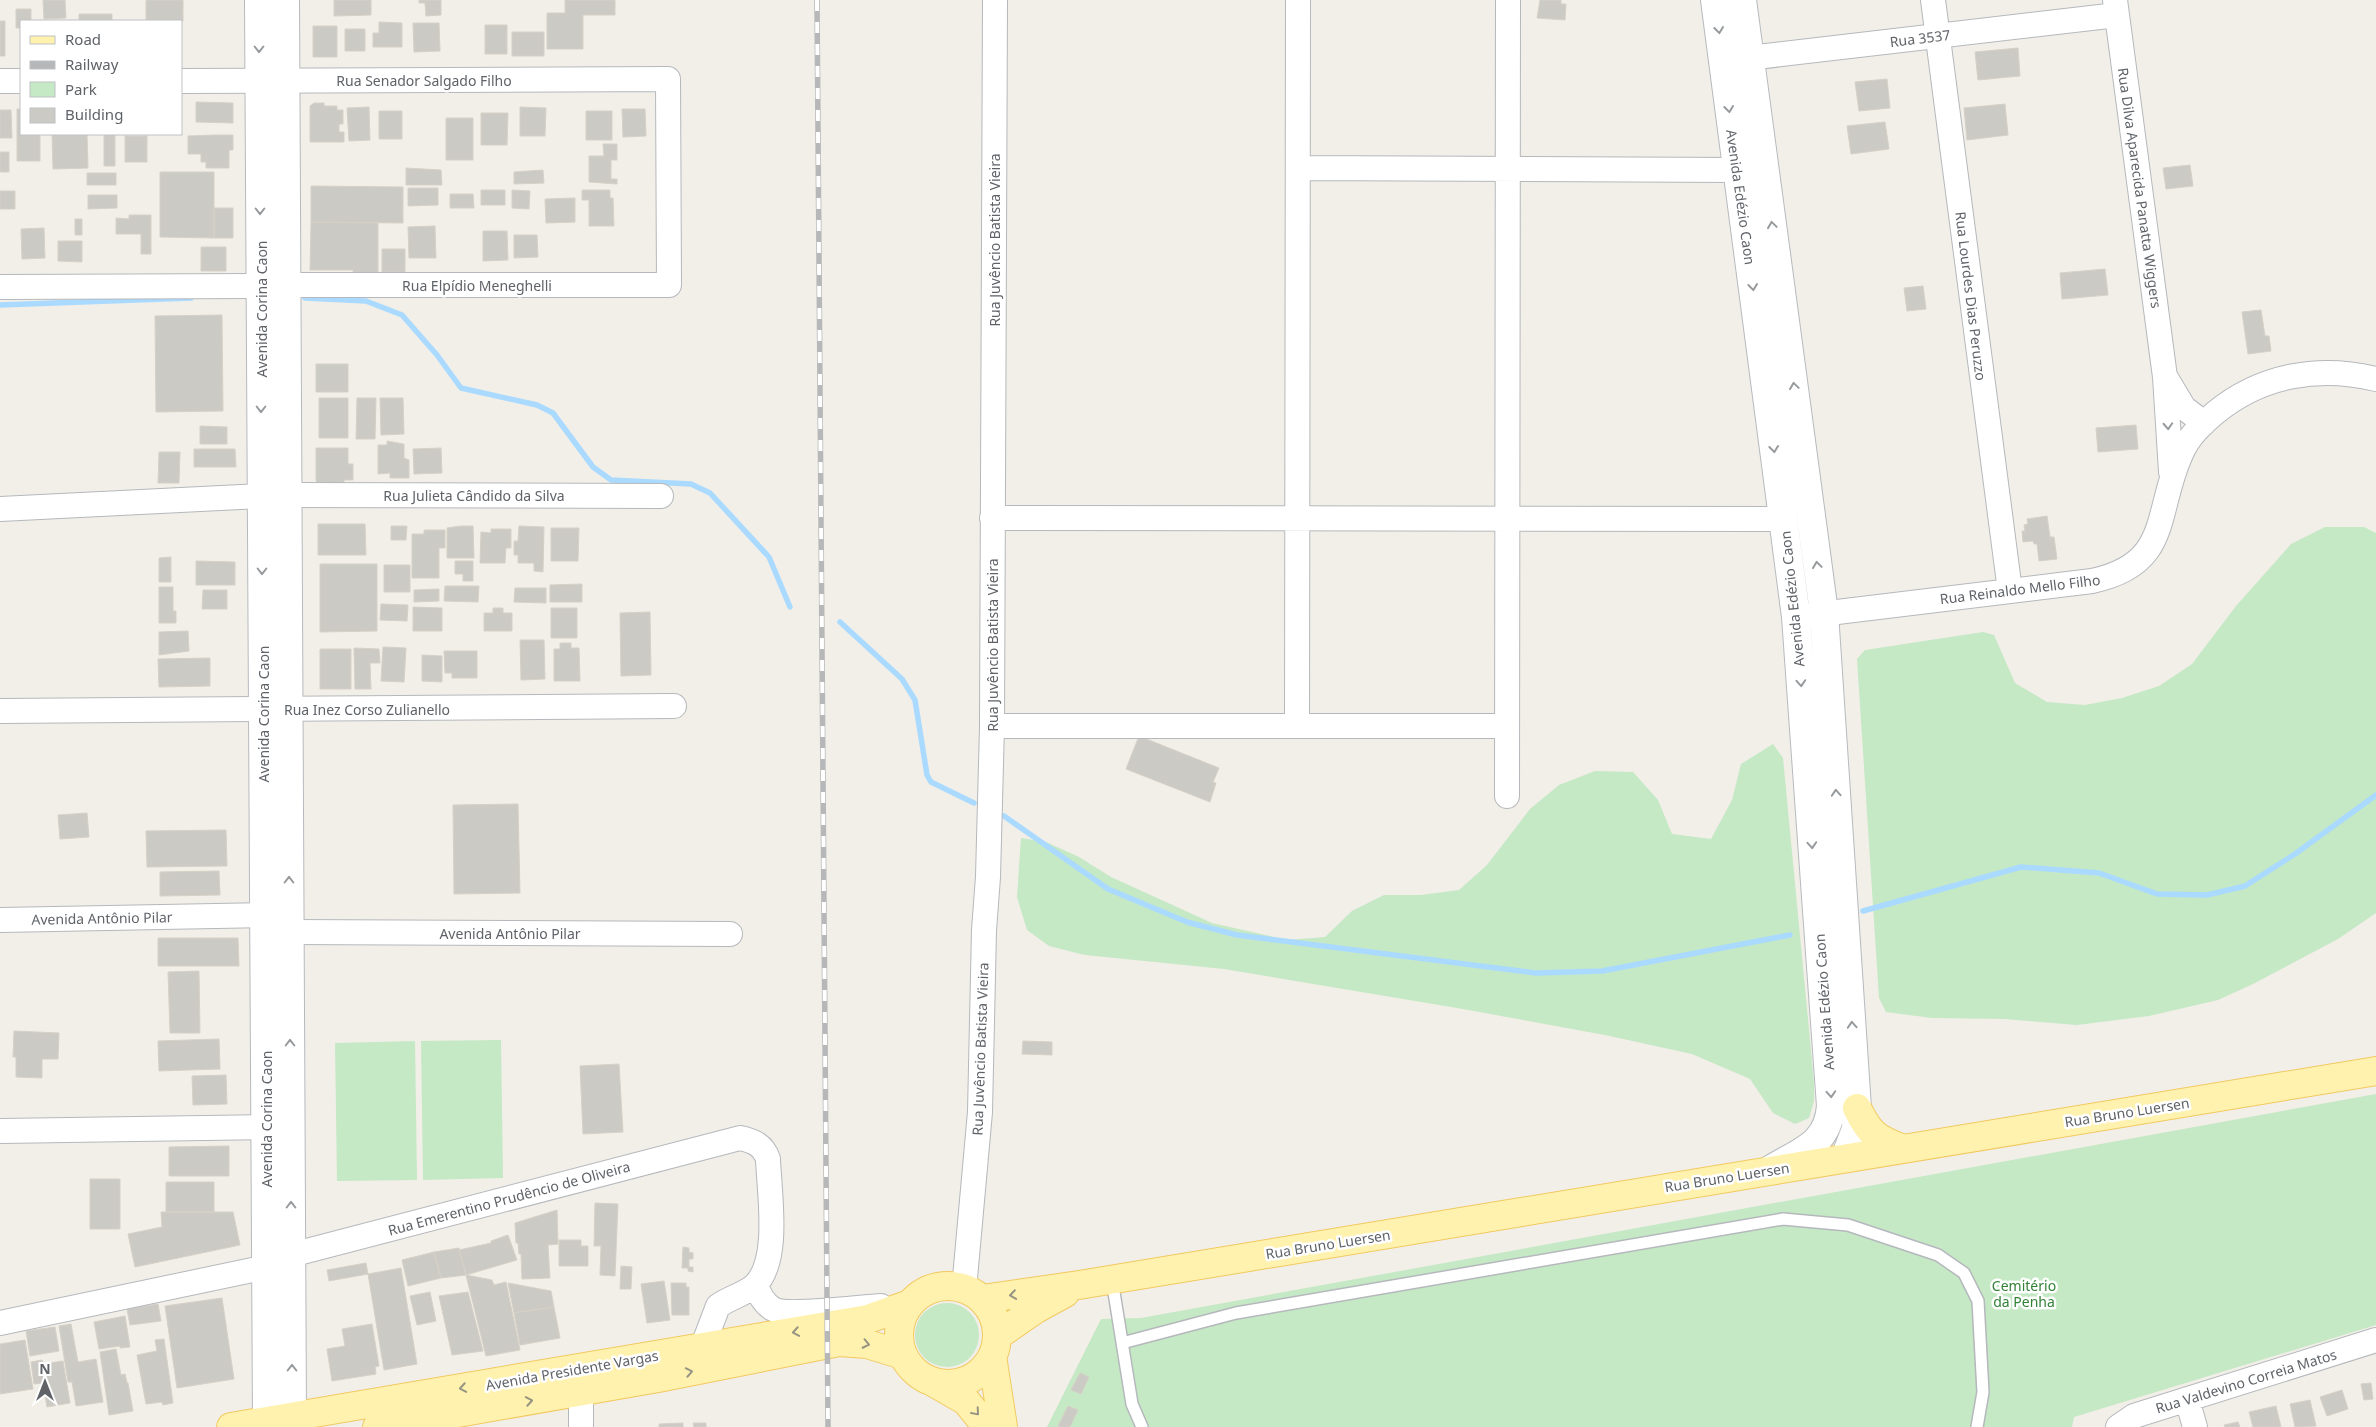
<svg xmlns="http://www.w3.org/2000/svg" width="2376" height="1427" font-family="'Noto Sans',sans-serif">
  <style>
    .green { fill: #c5e8c5 }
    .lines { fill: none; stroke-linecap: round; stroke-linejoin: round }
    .stream { stroke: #aadaff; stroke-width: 5.5 }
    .building { fill: #cccac5; stroke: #d6d1c6 }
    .service-casing { stroke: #b5b8bc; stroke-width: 14 }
    .minor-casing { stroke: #b5b8bc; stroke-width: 26 }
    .secondary-casing { stroke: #b6babf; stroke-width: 30 }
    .primary-casing { stroke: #f2c960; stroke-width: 30 }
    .service { stroke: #fff; stroke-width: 11 }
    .minor { stroke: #fff; stroke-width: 24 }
    .secondary { stroke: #fff; stroke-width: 28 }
    .primary { stroke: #fff2af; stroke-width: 28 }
    .rail-casing { stroke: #b6b7b8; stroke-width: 5.5 }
    .rail { stroke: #fff; stroke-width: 4; stroke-dasharray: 11; stroke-linecap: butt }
    .oneway { stroke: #979a9d }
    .oneway2 { stroke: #979581 }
    .labels { text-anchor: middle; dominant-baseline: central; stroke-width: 5; stroke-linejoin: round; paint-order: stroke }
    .street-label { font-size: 14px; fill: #5f6368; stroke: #fff }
    .park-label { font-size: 14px; fill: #348238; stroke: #fff }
  </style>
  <rect width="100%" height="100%" fill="#f1efe8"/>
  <path class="green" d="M2325,527H2364L2376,533V913L2338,939L2253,984L2218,1000L2149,1016L2077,1025L2005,1019L1932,1018L1886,1012L1879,998L1857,659L1865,650L1983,632L1994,635L2015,683L2047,702L2085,705L2122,698L2159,686L2192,664L2236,606L2291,544Z
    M1773,744L1783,758L1814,1082V1101L1809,1118L1795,1124L1773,1113L1750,1079L1692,1054L1605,1035L1463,1009L1224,969L1085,955L1049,946L1027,930L1017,897L1021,838L1046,842L1079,857L1111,877L1212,923L1287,940L1325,937L1352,911L1384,895H1421L1459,890L1487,865L1530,809L1559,785L1595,771L1633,772L1658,800L1672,834L1711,839L1732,800L1741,764Z
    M501,1040L503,1178L423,1180L421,1041Z
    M415,1041L417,1180L337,1181L335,1043Z
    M2376,1094V1325L2074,1417L2072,1427H1047L1101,1319L1141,1318Z
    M915 1335a32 32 0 1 1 64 0a32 32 0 1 1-64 0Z"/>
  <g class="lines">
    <path class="stream" d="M305,298L366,301L402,315L437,355L461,388L537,405L553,413L593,467L611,480L691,484L710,493L769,557L790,607
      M0,305L191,298
      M840,622L902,679L915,700L927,775L931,782L974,803
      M1004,816L1108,889L1187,922L1237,935L1536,973L1602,971L1790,935
      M1863,911L2021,867L2099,873L2157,894L2207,895L2245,886L2295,854L2376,795"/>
  </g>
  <path class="building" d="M43,0H65L66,18L44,19Z
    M146,0H183V21H146Z
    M334,0H371V15L334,16Z
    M419,0H441V15L426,16L425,3H419Z
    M565,0H615V15H583V49H547V13H565Z
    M1540,0H1561V4H1566L1565,20L1537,18Z
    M16,9H31V21H21V28H16Z
    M79,14H112V21H79Z
    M0,21H5V56H0Z
    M379,22L402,23V47H373V33H379Z
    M413,23H439L440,51L414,52Z
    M485,25H507V54H485Z
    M313,26H337V57H313Z
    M345,29H365V51H345Z
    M512,32H544V56H512Z
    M2018,48L2020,76L1978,80L1975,52Z
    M1887,79L1890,108L1859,111L1855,82Z
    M196,102L233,103V123L196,122Z
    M314,103H324V106H337V110H343V124H339V132H344V142H310V106Z
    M2005,104L2008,135L1967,140L1964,108Z
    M369,107L370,140L349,141L347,108Z
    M520,107L546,108L545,136H520Z
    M17,109H21V134H40V161H17Z
    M622,109H645L646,136L623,137Z
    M0,110H11L12,138H0Z
    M379,111H402V139H379Z
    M586,111H612V140H586Z
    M481,113H508L507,145H481Z
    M446,118H473V160H446Z
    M1885,122L1889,149L1851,154L1847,126Z
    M52,134H87L88,168L53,169Z
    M104,134H115V166H104Z
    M214,135H233V150H229V168H206V162H201V154H188V136Z
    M125,136H147V162H125Z
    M603,144H617V160H611V179H617V184L589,182V156H604Z
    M0,152H9V172H0Z
    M2190,165L2193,186L2166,189L2163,168Z
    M406,168L441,170L442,185H406Z
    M543,170L544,183L514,184V172Z
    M160,172H214V238L160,237Z
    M87,173H116V185H87Z
    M311,186L403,187V223L311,222Z
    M408,188H438V205L408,206Z
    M481,190H505V205H481Z
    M512,190L530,191L529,209L512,208Z
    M582,190H610V198H613L614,226H589V200H582Z
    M0,191H15V209H0Z
    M450,194H473L474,208H450Z
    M88,195H117V208L88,209Z
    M575,198V222L546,223L545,199Z
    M214,208H233V238H214Z
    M129,215H151V254H141V234H116V218L129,219Z
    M75,219H82V235H75Z
    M311,222L378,223V273H353V270H310Z
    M435,226L436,258H409L408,227Z
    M44,228L45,258L22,259L21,229Z
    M483,231H507L508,260L483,261Z
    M514,235H537L538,257L514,258Z
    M58,241H82V262L58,261Z
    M201,247H226V271H201Z
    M382,249H405V272H382Z
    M2105,269L2108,295L2062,299L2060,273Z
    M1923,286L1926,309L1907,311L1904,288Z
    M2261,310L2265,336H2269L2271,351L2248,354L2242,312Z
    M222,315L223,411L156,412L155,316Z
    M316,364H348V392H316Z
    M319,398H348V438H319Z
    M357,398H376L375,439H356Z
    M380,398H403L404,434L381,435Z
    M2136,425L2138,449L2098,452L2096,428Z
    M200,426L227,427V444H200Z
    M387,441L404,444V458L409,460V478H390V473L378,474V445H387Z
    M316,448H348V464H353V480H344V483L319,484L316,481Z
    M441,448L442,473L414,474L413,449Z
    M194,449H235L236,467H194Z
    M159,452H180L179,483H158Z
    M2047,516L2050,537H2054L2057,559L2039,561L2037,544H2034L2033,541L2023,542L2022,531H2025L2024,525L2028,524L2027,519Z
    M318,524H365L366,555H318Z
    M391,526H407L406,540H391Z
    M461,526H473L474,558H447V528Z
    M519,526L544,527L543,572L534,571V563H518V555H514V541H518Z
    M551,528H579L578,561H551Z
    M491,529H511V548H506L505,563H480L481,532L491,533Z
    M424,530H445V548H439V578H412V534H424Z
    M171,557V582H159V558Z
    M196,561L235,562V585H196Z
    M455,561H473V581H463V574H455Z
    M320,564H377V631L320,632Z
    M384,565H410V592H384Z
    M582,584V602H550V585Z
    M445,586H479L478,602L444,601Z
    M159,587H173V611H176V623H159Z
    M515,588H546V603L514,602Z
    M439,589V601L414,602V590Z
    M203,590H227V609H202Z
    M381,604L408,605L407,621L380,620Z
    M413,607L442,608V631H413Z
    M493,608H503V613H512V631H484V613H493Z
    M551,608H577V638H551Z
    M650,612L651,675L621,676L620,613Z
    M188,631L189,651L159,655V632Z
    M520,640H544L545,679L521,680Z
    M560,643H571V648H579L580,681H554V649H560Z
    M383,647L406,648L404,682L381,681Z
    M354,648L379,649L380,663H370L371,689H355Z
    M320,649H351V689H320Z
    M444,651H477V678H452V673H445Z
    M422,655L442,656V682L422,681Z
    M210,658V686L159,687L158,659Z
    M1139,736L1219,768L1213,782L1216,783L1210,802L1126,769Z
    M518,804L520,893L454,894L453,805Z
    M87,813L89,837L60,839L58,815Z
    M226,830L227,866L147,867L146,831Z
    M219,871L220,895L160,896V872Z
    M158,938H238L239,966H158Z
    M199,971L200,1033H170L168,972Z
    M14,1031L59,1033L58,1059H42V1078L16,1077V1057H13Z
    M219,1039L220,1069L159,1071L158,1041Z
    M1023,1041L1052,1042V1055L1022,1054Z
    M619,1064L623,1132L583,1134L580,1066Z
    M226,1075L227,1104L193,1105L192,1076Z
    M229,1146V1176H169V1147Z
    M90,1179H120V1229H90Z
    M166,1182H214V1212H166Z
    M595,1203L618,1204L615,1276L600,1275L601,1246H594Z
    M557,1210L558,1244L548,1245L550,1278L522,1279L521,1254H519L518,1243H516L515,1223Z
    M161,1212H233L240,1245L135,1267L128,1234L162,1227Z
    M508,1235L517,1260L466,1275L459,1250L491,1243V1241Z
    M559,1240H581V1246H588V1266H559Z
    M683,1247L689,1248V1252L693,1253V1259H689V1267H693V1272L688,1271V1268H682Z
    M459,1248L466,1275L441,1278L434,1252Z
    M434,1252L441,1278L408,1286L402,1260Z
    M366,1263L368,1274L329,1281L327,1270Z
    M621,1266L632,1267L631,1289H620Z
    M401,1268L417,1364L384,1370L368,1274Z
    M466,1275L492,1280L494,1285L506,1282L520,1350L486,1356Z
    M664,1281L670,1320L647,1323L641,1284Z
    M508,1283L551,1291L554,1307L514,1313Z
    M671,1283H686V1287H689V1315H672Z
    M430,1292L436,1321L417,1325L410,1296Z
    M468,1292L483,1351L452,1355L439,1296Z
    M222,1298L234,1379L177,1388L165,1306Z
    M158,1304L161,1321L130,1325L127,1309Z
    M554,1307L560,1338L520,1345L514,1313Z
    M125,1316L130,1347L120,1348V1346L99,1349L94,1322Z
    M71,1324L78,1362L96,1359L103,1402L76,1406L72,1382H68L59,1326Z
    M372,1324L379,1366L375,1367L376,1374L332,1381L327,1349L345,1346L342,1329Z
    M55,1327L59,1351L30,1356L26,1331Z
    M164,1339L173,1403L163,1405L162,1402L146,1404L137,1355L157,1351L155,1340Z
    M25,1340L33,1389L0,1394V1344Z
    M116,1349L121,1375L125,1374L127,1383H128L133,1411L109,1415L100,1352Z
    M42,1360L43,1364L63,1361L70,1403L47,1407L43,1383L34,1384L31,1362Z
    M1080,1373L1089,1377L1081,1394L1071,1390Z
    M2371,1383L2373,1399L2364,1400L2361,1384Z
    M2342,1390L2348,1409L2327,1416L2320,1397Z
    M2310,1400L2316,1426L2295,1427L2290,1404Z
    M1068,1406L1078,1410L1070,1427H1060L1058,1426Z
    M2276,1406L2281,1427H2253L2249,1412Z
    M2238,1422L2240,1427H2225L2224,1425Z
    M683,1423V1427H659V1424Z
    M693,1423H706V1427H694Z"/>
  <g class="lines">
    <defs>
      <path id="service" d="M1112,1280L1132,1404L1142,1427
        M1122,1343L1236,1313L1783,1219L1848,1225L1938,1255L1964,1273L1978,1301L1983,1392L1977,1427"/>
      <path id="minor" d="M1933,0L2010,591
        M2115,0L2165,377L2171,472
        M1731,60L2117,15
        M0,81H21
        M181,81L668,79L669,285H286
        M1298,168L1737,170
        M0,287L261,286
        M2166,378L2184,408L2204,423
        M287,495L661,496
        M0,509L262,496
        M992,518L1783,519
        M1796,617L2092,581C2172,564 2154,513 2181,454C2188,437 2201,425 2215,413C2261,375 2319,365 2376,379
        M0,711L674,706
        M992,726H1507
        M1297,726L1298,0
        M1507,796L1508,0
        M0,920L265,915
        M290,932L730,934
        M0,1131L266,1127
        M291,1255L740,1138C754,1141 763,1145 768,1159C769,1192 781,1262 754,1286C743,1295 729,1298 718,1306L702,1348
        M756,1285C760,1295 763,1303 773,1309C788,1317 860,1307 881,1306
        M964,1289L980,1112L984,930L988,877L992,726L995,0
        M0,1323L267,1267
        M581,1392V1427
        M2187,1399L2195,1427
        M2118,1427L2134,1416L2376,1340"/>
      <path id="secondary" d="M259,0L267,1421L272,1427
        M285,0L292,1417
        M1715,0L1796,617L1831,1106C1828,1145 1801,1151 1770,1170
        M1742,0L1824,613L1857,1108L1856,1129L1845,1158"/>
      <path id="primary" d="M1857,1108C1869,1133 1876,1139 1901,1148
        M899 1335a49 49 0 1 1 98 0a49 49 0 1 1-98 0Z
        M982,1299L1079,1285L2376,1071
        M997,1336L1036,1309L1065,1293
        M992,1356L1003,1427
        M933,1382L966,1401L987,1427
        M231,1427L868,1319L910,1304
        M377,1427L658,1378L839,1342L867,1344L903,1355"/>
    </defs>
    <use href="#service" class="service-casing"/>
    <use href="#minor" class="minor-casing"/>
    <use href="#secondary" class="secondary-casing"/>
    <use href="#primary" class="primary-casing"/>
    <use href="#service" class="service"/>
    <use href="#minor" class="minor"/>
    <use href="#secondary" class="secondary"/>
    <use href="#primary" class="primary"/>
    <defs>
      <path id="rail" d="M817,0L828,1427"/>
    </defs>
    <use href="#rail" class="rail-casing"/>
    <use href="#rail" class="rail"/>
  </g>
  <defs><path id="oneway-chevron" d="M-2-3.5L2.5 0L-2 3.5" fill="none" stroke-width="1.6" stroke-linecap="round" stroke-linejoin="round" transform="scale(1.25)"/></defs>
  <g class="oneway">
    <use href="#oneway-chevron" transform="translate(1719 30) rotate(83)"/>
    <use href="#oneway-chevron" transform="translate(259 49) rotate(90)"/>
    <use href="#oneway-chevron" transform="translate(1729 109) rotate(83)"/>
    <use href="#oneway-chevron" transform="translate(260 211) rotate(90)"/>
    <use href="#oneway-chevron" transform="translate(1772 225) rotate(-98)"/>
    <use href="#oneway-chevron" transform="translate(1753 287) rotate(83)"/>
    <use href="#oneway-chevron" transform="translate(1794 386) rotate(-98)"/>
    <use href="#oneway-chevron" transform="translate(261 409) rotate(90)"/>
    <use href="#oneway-chevron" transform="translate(2168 426) rotate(87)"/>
    <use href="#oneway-chevron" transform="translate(1774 449) rotate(83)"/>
    <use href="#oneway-chevron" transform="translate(1817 565) rotate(-98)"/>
    <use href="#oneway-chevron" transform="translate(262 571) rotate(90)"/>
    <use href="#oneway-chevron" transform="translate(1801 683) rotate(86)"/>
    <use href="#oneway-chevron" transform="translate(1836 793) rotate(-94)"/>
    <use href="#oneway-chevron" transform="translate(1812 845) rotate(86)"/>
    <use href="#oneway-chevron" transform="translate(289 880) rotate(-90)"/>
    <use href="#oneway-chevron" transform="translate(1852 1025) rotate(-94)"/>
    <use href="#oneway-chevron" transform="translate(290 1043) rotate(-90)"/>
    <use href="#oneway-chevron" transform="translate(1831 1094) rotate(86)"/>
    <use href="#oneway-chevron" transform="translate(291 1205) rotate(-90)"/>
    <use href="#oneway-chevron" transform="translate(292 1368) rotate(-90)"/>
  </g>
  <g class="oneway2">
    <use href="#oneway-chevron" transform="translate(1013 1295) rotate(172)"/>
    <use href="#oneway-chevron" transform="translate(796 1332) rotate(170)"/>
    <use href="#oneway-chevron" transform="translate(866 1344) rotate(12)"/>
    <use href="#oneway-chevron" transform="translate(689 1372) rotate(-11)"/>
    <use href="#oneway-chevron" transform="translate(463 1388) rotate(170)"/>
    <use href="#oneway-chevron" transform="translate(529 1401) rotate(-10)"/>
    <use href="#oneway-chevron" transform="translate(976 1412) rotate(49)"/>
  </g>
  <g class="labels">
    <g class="street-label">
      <text transform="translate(1920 38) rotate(-7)">Rua 3537</text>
      <text x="424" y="80">Rua Senador Salgado Filho</text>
      <text transform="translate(2140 188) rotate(82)">Rua Dilva Aparecida Panatta Wiggers</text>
      <text transform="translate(1741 197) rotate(82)">Avenida Edézio Caon</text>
      <text transform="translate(994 240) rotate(-90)">Rua Juvêncio Batista Vieira</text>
      <text x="477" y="285">Rua Elpídio Meneghelli</text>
      <text transform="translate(1971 296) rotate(83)">Rua Lourdes Dias Peruzzo</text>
      <text transform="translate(261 309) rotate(-90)">Avenida Corina Caon</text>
      <text x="474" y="495">Rua Julieta Cândido da Silva</text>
      <text transform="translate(2020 589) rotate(-7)">Rua Reinaldo Mello Filho</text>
      <text transform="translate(1792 599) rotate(-96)">Avenida Edézio Caon</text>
      <text transform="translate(992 645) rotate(-90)">Rua Juvêncio Batista Vieira</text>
      <text x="367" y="709">Rua Inez Corso Zulianello</text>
      <text transform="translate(263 714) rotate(-90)">Avenida Corina Caon</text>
      <text transform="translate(102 918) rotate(-1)">Avenida Antônio Pilar</text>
      <text x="510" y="933">Avenida Antônio Pilar</text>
      <text transform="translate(1824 1002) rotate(-94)">Avenida Edézio Caon</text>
      <text transform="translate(980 1049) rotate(-88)">Rua Juvêncio Batista Vieira</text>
      <text transform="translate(2127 1112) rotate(-9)">Rua Bruno Luersen</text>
      <text transform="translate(266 1119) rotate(-90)">Avenida Corina Caon</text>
      <text transform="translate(1727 1177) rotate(-9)">Rua Bruno Luersen</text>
      <text transform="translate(509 1198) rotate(-15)">Rua Emerentino Prudêncio de Oliveira</text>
      <text transform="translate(1328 1244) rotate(-9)">Rua Bruno Luersen</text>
      <text transform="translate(572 1370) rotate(-10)">Avenida Presidente Vargas</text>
      <text transform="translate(2246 1381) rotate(-17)">Rua Valdevino Correia Matos</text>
    </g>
    <g class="park-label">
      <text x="2024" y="1285">Cemitério<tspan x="2024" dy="16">da Penha</tspan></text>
    </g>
  </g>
  <rect x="20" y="20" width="162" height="115" fill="#ffffff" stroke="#bfc1c3"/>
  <rect x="30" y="36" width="25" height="8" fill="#fff2af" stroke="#bfc1c3"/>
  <text x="65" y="45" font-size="15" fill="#5f6368">Road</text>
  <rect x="30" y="61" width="25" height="8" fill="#b6b7b8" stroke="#bfc1c3"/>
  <text x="65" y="70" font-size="15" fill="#5f6368">Railway</text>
  <rect x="30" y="82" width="25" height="15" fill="#c5e8c5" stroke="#bfc1c3"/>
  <text x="65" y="95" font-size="15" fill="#5f6368">Park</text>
  <rect x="30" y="108" width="25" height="15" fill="#cccac5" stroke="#bfc1c3"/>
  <text x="65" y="120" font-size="15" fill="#5f6368">Building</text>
  <g transform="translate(45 1382)" stroke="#ffffff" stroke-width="4" paint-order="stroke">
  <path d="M0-4L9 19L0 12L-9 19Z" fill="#5f6368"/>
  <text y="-8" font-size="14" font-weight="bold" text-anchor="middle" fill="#5f6368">N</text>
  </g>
</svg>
